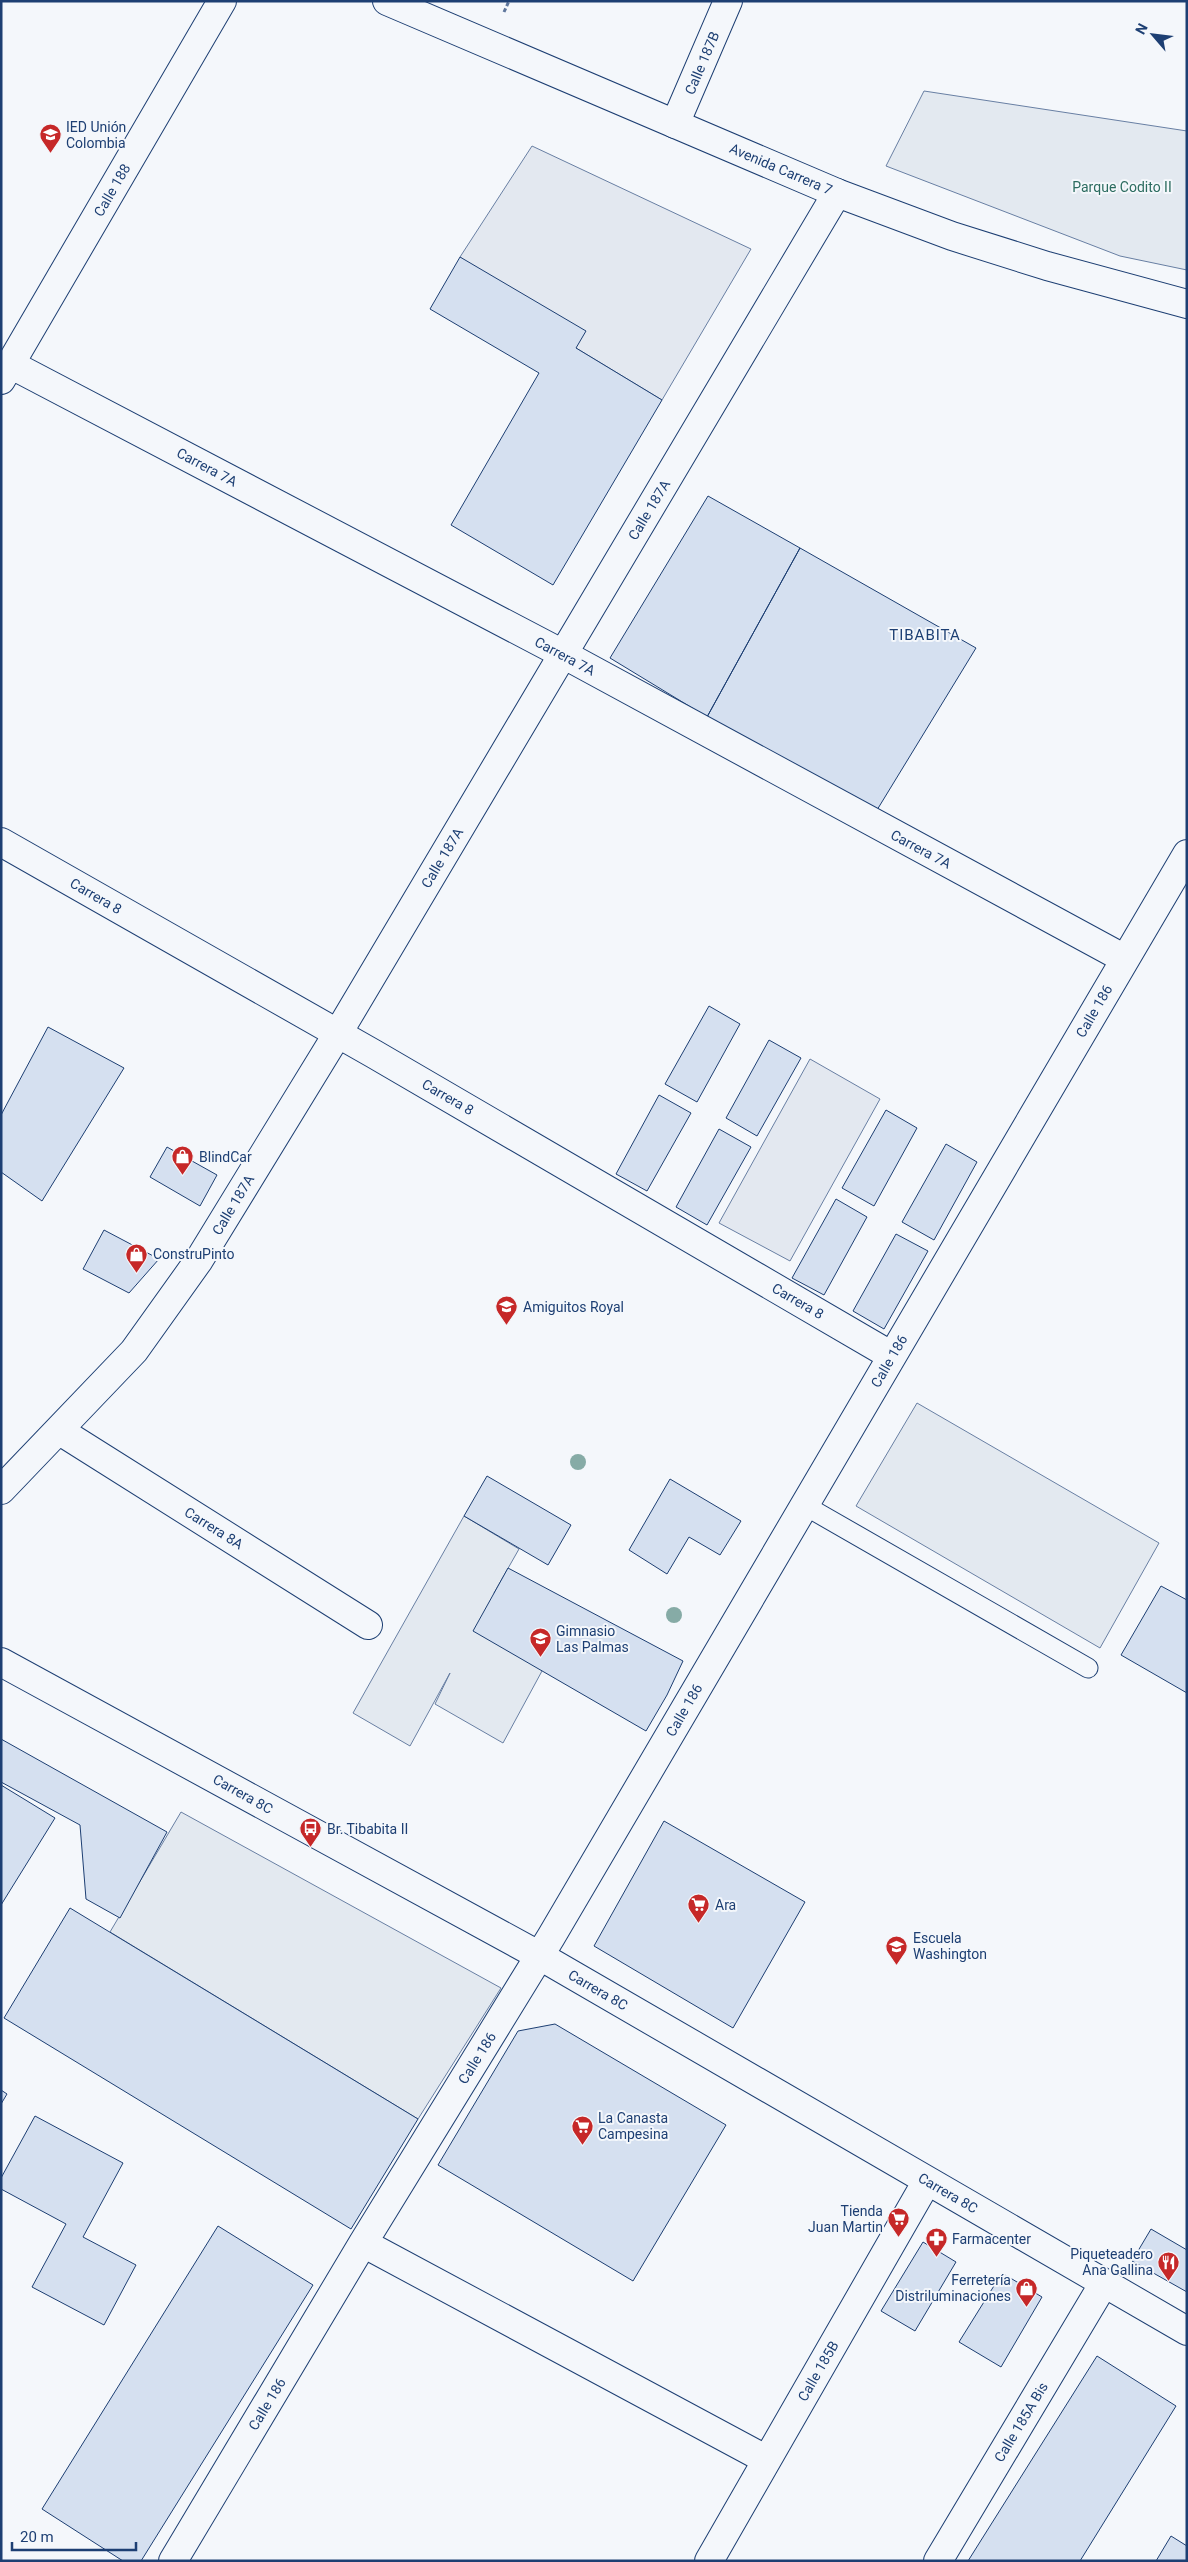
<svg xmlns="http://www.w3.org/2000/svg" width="1188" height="2562" font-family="Roboto,sans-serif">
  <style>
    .green { fill: #e3e9f0; stroke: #687fa3 }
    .parking { fill: #e3e8f0; stroke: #687fa3 }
    .building { fill: #d5e0f0; stroke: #1d3f73 }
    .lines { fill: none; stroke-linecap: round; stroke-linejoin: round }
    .service-casing { stroke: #1d3f73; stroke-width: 21 }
    .pedestrian-casing { stroke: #1d3f73; stroke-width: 30 }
    .minor-casing { stroke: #1d3f73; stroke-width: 30 }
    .primary-casing { stroke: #1d3f73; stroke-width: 30 }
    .path { stroke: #5e769c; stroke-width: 3; stroke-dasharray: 4 2.5; stroke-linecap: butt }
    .service { stroke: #f4f7fb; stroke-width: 19 }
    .pedestrian { stroke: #f4f7fb; stroke-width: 28 }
    .minor { stroke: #f4f7fb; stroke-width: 28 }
    .primary { stroke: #f4f7fb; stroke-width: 28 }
    .tree { fill: #86aba6 }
    .labels { text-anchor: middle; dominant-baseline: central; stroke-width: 4; stroke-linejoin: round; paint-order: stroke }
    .street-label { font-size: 14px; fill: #1d3f73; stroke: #f4f7fb }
    .poi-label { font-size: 14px; fill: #1d3f73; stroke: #f4f7fb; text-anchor: start }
    .park-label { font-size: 14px; fill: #2c6c60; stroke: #f4f7fb }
    .neighbourhood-label { font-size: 15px; letter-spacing: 1px; fill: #1d3f73; stroke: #f4f7fb }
  </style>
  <rect width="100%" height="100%" fill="#f4f7fb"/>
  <path class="green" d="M924,91L1187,131V270L1120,256L886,166Z
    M917,1403L1159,1543L1100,1648L856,1506Z
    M464,1516L519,1549L494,1593L542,1671L503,1743L435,1704L450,1673L410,1746L353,1713Z
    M181,1812L501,1988L418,2119L110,1932Z"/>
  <path class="parking" d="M532,146L751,249L662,400L576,348L460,257Z
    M810,1059L880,1099L790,1261L719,1223Z"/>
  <path class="building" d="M460,257L586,331L576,348L662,400L553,585L451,525L539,373L430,309Z
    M708,496L800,548L707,717L610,658Z
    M800,548L976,648L877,810L707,717Z
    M709,1006L740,1024L697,1102L665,1084Z
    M48,1027L124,1068L42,1201L1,1172V1115Z
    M769,1040L801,1058L757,1136L726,1118Z
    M659,1095L691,1113L647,1191L616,1174Z
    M886,1110L917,1128L874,1206L842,1188Z
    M719,1129L751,1147L707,1225L676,1207Z
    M946,1144L977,1162L934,1240L902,1222Z
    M167,1147L217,1175L200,1206L150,1177Z
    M836,1199L867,1217L824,1295L792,1278Z
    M104,1230L159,1259L129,1293L83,1269Z
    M896,1234L928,1251L884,1329L853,1311Z
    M487,1476L571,1525L548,1565L464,1516Z
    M670,1479L741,1521L720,1555L689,1537L667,1574L629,1550Z
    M508,1568L683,1661L667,1695L646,1731L473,1631Z
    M1161,1586L1187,1600V1693L1121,1655Z
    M1,1739L167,1832L120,1918L86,1899L80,1825L1,1782Z
    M1,1785L55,1818L1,1905Z
    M664,1821L805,1902L733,2028L594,1946Z
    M70,1908L418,2119L351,2229L4,2018Z
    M555,2024L726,2125L633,2281L438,2165L518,2031Z
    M1,2090L7,2094L1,2104Z
    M35,2116L123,2163L83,2237L136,2265L104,2325L32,2287L66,2224L1,2189V2178Z
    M218,2226L313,2285L141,2561H123L42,2509Z
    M1151,2229L1187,2250V2292L1132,2261Z
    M923,2242L956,2262L915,2331L881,2311Z
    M1002,2273L1042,2297L1001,2367L959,2342Z
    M1097,2356L1176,2406L1080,2561H968Z
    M1171,2536L1187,2546V2561H1156Z"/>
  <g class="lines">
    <defs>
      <path id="service" d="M804,1505L1088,1668"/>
      <path id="pedestrian" d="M675,124L728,1"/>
      <path id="minor" d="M10,364L563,654L1125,959
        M1,380L222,1
        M1,842L374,1054L892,1356
        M60,1431L368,1625
        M1,1490L134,1351L199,1260L338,1033L837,193
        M1,1662L540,1956L1187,2331
        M363,2243L767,2460
        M173,2561L363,2243L551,1937L1187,854
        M709,2561L927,2181
        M938,2561L1104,2283"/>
      <path id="primary" d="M387,1L837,193L952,236L1047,266L1187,304"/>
    </defs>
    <use href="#service" class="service-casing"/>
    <use href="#pedestrian" class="pedestrian-casing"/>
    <use href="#minor" class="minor-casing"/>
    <use href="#primary" class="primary-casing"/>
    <path class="path" d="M504,12L509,1"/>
    <use href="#service" class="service"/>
    <use href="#pedestrian" class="pedestrian"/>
    <use href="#minor" class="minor"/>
    <use href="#primary" class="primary"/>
  </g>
  <g class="tree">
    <circle cx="578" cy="1462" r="8"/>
    <circle cx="674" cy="1615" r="8"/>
  </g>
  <defs>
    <symbol id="school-pin" viewBox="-11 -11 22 30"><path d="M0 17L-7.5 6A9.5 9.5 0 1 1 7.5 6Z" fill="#c62828" stroke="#f4f7fb"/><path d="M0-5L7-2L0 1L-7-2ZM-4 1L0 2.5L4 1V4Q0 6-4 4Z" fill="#fff"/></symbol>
    <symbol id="shop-pin" viewBox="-11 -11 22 30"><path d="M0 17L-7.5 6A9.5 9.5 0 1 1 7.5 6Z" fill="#c62828" stroke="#f4f7fb"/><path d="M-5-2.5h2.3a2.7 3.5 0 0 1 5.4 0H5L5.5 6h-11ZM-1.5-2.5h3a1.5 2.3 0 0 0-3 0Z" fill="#fff"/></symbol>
    <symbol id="bus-pin" viewBox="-11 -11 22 30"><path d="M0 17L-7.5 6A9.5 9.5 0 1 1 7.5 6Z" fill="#c62828" stroke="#f4f7fb"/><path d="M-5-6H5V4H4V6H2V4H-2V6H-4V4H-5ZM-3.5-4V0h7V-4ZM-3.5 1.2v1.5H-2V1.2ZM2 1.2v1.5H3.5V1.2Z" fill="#fff"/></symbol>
    <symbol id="supermarket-pin" viewBox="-11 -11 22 30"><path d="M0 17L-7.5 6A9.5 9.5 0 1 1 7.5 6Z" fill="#c62828" stroke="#f4f7fb"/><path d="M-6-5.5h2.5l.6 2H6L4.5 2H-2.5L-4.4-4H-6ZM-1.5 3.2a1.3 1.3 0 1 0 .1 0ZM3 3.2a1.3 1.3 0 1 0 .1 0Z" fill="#fff"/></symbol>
    <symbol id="pharmacy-pin" viewBox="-11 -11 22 30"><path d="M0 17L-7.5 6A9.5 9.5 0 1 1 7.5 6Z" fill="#c62828" stroke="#f4f7fb"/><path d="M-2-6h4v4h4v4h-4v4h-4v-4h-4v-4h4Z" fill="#fff"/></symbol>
    <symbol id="restaurant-pin" viewBox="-11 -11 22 30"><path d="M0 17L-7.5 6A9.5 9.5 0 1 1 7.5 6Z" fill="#c62828" stroke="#f4f7fb"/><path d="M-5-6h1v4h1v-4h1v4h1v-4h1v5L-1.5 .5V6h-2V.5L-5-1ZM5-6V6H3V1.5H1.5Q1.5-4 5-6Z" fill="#fff"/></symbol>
  </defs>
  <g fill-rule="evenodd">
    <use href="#school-pin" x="38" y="122" width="25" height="34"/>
    <use href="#shop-pin" x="170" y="1144" width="25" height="34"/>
    <use href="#shop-pin" x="124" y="1242" width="25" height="34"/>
    <use href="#school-pin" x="494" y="1294" width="25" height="34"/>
    <use href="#school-pin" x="528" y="1626" width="25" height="34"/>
    <use href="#bus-pin" x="298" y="1816" width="25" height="34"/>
    <use href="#supermarket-pin" x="686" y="1892" width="25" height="34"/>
    <use href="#school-pin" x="884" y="1934" width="25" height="34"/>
    <use href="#supermarket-pin" x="570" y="2114" width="25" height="34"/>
    <use href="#supermarket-pin" x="886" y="2206" width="25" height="34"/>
    <use href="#pharmacy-pin" x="924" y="2226" width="25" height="34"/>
    <use href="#restaurant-pin" x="1156" y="2250" width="25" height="34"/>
    <use href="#shop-pin" x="1014" y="2276" width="25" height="34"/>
  </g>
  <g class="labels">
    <g class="street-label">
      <text transform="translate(702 63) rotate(-67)">Calle 187B</text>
      <text transform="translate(781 169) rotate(23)">Avenida Carrera 7</text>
      <text transform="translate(112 190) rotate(-60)">Calle 188</text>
      <text transform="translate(207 467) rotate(28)">Carrera 7A</text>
      <text transform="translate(649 510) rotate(-59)">Calle 187A</text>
      <text transform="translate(565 656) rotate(28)">Carrera 7A</text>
      <text transform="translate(921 849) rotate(28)">Carrera 7A</text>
      <text transform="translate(442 858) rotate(-59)">Calle 187A</text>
      <text transform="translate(96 896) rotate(30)">Carrera 8</text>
      <text transform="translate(1094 1011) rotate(-60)">Calle 186</text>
      <text transform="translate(448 1097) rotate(30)">Carrera 8</text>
      <text transform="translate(233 1205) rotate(-59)">Calle 187A</text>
      <text transform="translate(798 1301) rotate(30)">Carrera 8</text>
      <text transform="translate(889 1361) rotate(-60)">Calle 186</text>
      <text transform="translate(214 1528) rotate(32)">Carrera 8A</text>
      <text transform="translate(684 1710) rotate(-60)">Calle 186</text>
      <text transform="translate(243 1794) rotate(29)">Carrera 8C</text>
      <text transform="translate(598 1990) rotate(30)">Carrera 8C</text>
      <text transform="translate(477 2058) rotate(-58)">Calle 186</text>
      <text transform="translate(948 2193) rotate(30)">Carrera 8C</text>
      <text transform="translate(818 2371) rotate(-60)">Calle 185B</text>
      <text transform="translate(267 2404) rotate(-59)">Calle 186</text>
      <text transform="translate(1021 2422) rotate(-59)">Calle 185A Bis</text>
    </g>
    <g class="poi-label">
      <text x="66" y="127">IED Unión<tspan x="66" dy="16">Colombia</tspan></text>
      <text x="199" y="1157">BlindCar</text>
      <text x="153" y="1254">ConstruPinto</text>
      <text x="523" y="1307">Amiguitos Royal</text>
      <text x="556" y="1631">Gimnasio<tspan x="556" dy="16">Las Palmas</tspan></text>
      <text x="327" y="1829">Br. Tibabita II</text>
      <text x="715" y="1905">Ara</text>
      <text x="913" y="1938">Escuela<tspan x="913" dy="16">Washington</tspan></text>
      <text x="598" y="2118">La Canasta<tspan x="598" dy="16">Campesina</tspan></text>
      <text x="883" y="2211" text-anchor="end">Tienda<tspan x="883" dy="16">Juan Martin</tspan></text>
      <text x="952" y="2239">Farmacenter</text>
      <text x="1153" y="2254" text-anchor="end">Piqueteadero<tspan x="1153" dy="16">Ana Gallina</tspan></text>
      <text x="1011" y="2280" text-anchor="end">Ferretería<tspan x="1011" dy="16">Distriluminaciones</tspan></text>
    </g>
    <g class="park-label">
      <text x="1122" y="187">Parque Codito II</text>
    </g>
    <g class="neighbourhood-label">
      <text x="925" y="635">TIBABITA</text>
    </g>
  </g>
  <rect width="1188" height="2562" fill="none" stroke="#1d3f73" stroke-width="5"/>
  <g transform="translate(1153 35) rotate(298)" stroke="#f4f7fb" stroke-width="4" paint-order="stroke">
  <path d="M0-4L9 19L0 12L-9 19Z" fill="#1d3f73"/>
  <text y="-8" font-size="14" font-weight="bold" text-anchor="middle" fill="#1d3f73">N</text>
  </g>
  <path d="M12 2542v8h124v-8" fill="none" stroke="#1d3f73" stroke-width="2.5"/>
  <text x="20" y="2542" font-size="15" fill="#1d3f73" stroke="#f4f7fb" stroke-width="4" paint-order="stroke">20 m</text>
</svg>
